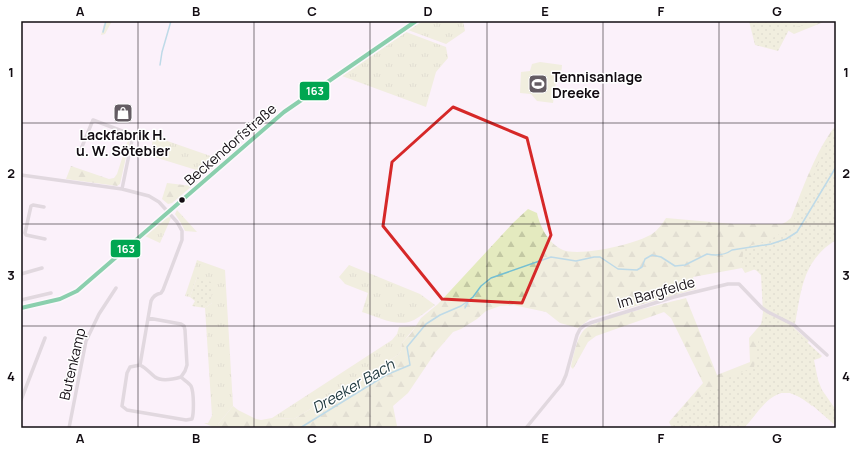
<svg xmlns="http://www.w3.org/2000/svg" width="857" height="449" font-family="Manrope,sans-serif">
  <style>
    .grass { fill: url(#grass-tufts) }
    .forest { fill: url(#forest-firs) }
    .park { fill: url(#park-dots) }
    .pitch { fill: #e4eabf }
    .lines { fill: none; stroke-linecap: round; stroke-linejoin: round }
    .stream { stroke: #74bfd2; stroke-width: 1.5 }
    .minor { stroke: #c0bbbe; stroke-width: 3.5 }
    .tertiary { stroke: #c0bbbe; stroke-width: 4 }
    .bus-1-casing { stroke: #fff; stroke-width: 7 }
    .bus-1 { stroke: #00a651; stroke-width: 4 }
    .marked { fill: none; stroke: #d62828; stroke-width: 3; stroke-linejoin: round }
    .grid { fill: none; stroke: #120c12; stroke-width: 1; stroke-opacity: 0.55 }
    .bus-dot { fill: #120c12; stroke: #fff; stroke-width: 1.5 }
    .labels { text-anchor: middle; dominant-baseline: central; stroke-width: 3; stroke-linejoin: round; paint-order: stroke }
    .poi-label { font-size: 14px; font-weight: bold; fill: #120c12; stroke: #fff; text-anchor: start }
    .street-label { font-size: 14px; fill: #120c12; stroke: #fff }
    .water-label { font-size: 15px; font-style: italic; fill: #233c42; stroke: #fff }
    .line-badge { stroke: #fff; stroke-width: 1.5 }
    .badge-label { font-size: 11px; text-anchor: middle; font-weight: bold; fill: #fff }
    .neatline { fill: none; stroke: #120c12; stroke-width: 1.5 }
    .grid-label { font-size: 13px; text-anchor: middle; font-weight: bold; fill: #120c12 }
  </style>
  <defs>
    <pattern id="grass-tufts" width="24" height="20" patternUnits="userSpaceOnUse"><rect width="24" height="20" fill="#e4eabf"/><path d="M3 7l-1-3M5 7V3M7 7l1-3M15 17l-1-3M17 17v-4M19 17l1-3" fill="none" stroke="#c3c8a3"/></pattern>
    <pattern id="forest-firs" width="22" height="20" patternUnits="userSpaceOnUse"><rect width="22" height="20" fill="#e4eabf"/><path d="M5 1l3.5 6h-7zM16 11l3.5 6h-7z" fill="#c3c8a3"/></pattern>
    <pattern id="park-dots" width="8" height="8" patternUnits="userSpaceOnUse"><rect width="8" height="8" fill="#e4eabf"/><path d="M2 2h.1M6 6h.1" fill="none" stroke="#c3c8a3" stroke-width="1.8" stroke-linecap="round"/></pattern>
  </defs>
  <rect width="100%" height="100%" fill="#fbf1fa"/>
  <path class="grass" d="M105,21H112L105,34L101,35Z
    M423,21H463L465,31L446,44L408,30Z
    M406,32L446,47L448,58L436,72L426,107L342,76Z
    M153,136L222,160L206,173L151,156Z
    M177,210L197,232L185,231L181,223L175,214Z
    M169,217L171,218L160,243L145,236L165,219Z
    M197,260L225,270L233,406L215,428L204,423H208L212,416L205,308L212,303L197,277L190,297L185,296Z
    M349,265L420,294L435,305C428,310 421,316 414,320C398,328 378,317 362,312L368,293L345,284L339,277Z
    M416,326L402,343L401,351L398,355L294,419L272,418L392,340L397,334L399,327Z"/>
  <path class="forest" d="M779,21H826L794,34L782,27Z
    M836,125V175L761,267L745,273L742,268L693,277L696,289L590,319L578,328L560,323L546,312L513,305L500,306L486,311L477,319L461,329L453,332L435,353L408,393L393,406L397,426L393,428H215L233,406L238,410L256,419L261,420L272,418L294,419L398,355L401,351L402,343L412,332L421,318L438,304L513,223L528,209L537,213C540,227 549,244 563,250C580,257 636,244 652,234C658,230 662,224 666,218L734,224H782L786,222L791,218C803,188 816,150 836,125Z
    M130,139L120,184L117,186L66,179L71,166L109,179L114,178L117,174L127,143Z
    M167,183L192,186L172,203L168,204L162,199Z
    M686,298L717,375L750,362L749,338L762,323L794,328L809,341L801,350L817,399L812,406C806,401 798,395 790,393C770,389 756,416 744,428H672L669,422L703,383L671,318L664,312L596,336L588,342L573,369L571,367C573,357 577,337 584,330C594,319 668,303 686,298Z"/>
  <path class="park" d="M749,21H821L816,23L790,28L778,51L755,45Z
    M836,125V240C801,261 801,294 794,330L822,356L820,358L814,360L818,380L822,390L836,410V426L805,399L790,393H781L771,397L760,407L754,416L743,428H677L671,424L684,408L730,377L754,367L763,313L761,275C755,268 750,267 741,268L744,247C760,243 775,240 788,227C794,222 796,214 800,206C813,180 821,151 836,125Z
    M197,277L211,282L212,303L205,308L192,306L195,301L190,297Z"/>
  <path class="pitch" d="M540,62L562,65L561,75H557L553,103L537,101L531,94L520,93L521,72L530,71L532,64Z"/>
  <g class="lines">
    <path class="stream" d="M103,32L106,21
      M160,65L162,52L171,21
      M465,308L468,302V301
      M300,428L386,375L410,365L407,347L426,324L440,315L461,306L468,301L473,297L481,286L491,278L551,257L576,261L594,257H600L618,269L637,270L642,267L645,259L652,255L661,257L675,266L685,265L707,254C716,256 725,255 732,250L771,244L786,239L797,232L836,167"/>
    <path class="minor" d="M81,149L93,120L130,134L132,137V140L122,189
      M21,175L122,189L149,196L159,202L177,222L182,231V240L163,290L161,293C156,294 153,296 151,301L140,365
      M44,207L33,205L31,206L25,233L26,235L45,239
      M21,274L42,268
      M21,300L51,293
      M148,318L181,324L184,326L185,330L187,365L185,371L181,377C174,379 162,382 155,377C150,373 146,368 140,365L130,367L127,373L122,406L127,410L186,420L192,419C194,413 194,392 191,386C189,383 184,380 181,377
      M21,400L45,338
      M69,428L86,341L99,314L116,288
      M526,428L562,384L566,375L577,335L580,329L585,325L590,323L674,297L728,284H739L762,308L768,312L794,325L827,355"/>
    <path class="tertiary" d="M21,308L60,299L77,291L284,112L416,21"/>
    <defs>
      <path id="bus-1" d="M21,308L60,299L77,291L284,112L416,21"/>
    </defs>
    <use href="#bus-1" class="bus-1-casing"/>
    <use href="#bus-1" class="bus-1"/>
  </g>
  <path d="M0 0H857V449H0ZM453,107L527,138L551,235L522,303L442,299L383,226L392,162Z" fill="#fbf1fa" fill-opacity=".55" fill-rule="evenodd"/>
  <path class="marked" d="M453,107L527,138L551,235L522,303L442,299L383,226L392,162Z"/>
  <path class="grid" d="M138,21V428M254,21V428M370,21V428M487,21V428M603,21V428M719,21V428M21,123H836M21,224H836M21,326H836"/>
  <defs>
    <symbol id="stadium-square" viewBox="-11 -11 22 22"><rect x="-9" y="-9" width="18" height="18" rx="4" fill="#645c63" stroke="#fff"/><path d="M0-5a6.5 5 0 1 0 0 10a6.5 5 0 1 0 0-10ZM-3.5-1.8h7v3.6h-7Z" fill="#fff"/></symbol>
    <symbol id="shop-square" viewBox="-11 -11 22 22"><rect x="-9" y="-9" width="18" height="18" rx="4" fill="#645c63" stroke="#fff"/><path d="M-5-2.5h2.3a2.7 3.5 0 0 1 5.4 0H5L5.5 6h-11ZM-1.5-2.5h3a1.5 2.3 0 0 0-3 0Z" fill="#fff"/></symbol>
  </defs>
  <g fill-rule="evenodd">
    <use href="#stadium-square" x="527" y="73" width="22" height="22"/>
    <use href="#shop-square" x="112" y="102" width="22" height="22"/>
  </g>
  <circle class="bus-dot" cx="182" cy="200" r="3.5"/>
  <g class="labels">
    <g class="poi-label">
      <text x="552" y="76">Tennisanlage<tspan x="552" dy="16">Dreeke</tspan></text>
      <text x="123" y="134" text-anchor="middle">Lackfabrik H.<tspan x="123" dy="16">u. W. Sötebier</tspan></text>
    </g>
    <g class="street-label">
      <text transform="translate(230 144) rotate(-41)">Beckendorfstraße</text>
      <text transform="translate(656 292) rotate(-16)">Im Bargfelde</text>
      <text transform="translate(72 364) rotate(-77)">Butenkamp</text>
    </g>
    <g class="water-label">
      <text transform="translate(353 386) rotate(-30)">Dreeker Bach</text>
    </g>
  </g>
  <g class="line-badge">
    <rect x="299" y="81" width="31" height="20" rx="4" fill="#00a651"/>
    <rect x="110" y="239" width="31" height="19" rx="4" fill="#00a651"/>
  </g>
  <g class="badge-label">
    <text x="315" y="95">163</text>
    <text x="126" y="253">163</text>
  </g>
  <rect width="857" height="449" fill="none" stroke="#ffffff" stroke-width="44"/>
  <rect x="22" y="22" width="813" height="405" class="neatline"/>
  <g class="grid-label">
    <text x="80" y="16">A</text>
    <text x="196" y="16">B</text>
    <text x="312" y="16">C</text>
    <text x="428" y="16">D</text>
    <text x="545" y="16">E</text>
    <text x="661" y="16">F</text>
    <text x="777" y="16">G</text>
    <text x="11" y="77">1</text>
    <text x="846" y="77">1</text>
    <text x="11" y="178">2</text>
    <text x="846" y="178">2</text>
    <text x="11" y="280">3</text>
    <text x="846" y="280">3</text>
    <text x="11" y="381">4</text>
    <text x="846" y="381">4</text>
    <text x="80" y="443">A</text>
    <text x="196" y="443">B</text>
    <text x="312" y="443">C</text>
    <text x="428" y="443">D</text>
    <text x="545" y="443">E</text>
    <text x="661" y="443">F</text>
    <text x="777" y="443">G</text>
  </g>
</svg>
